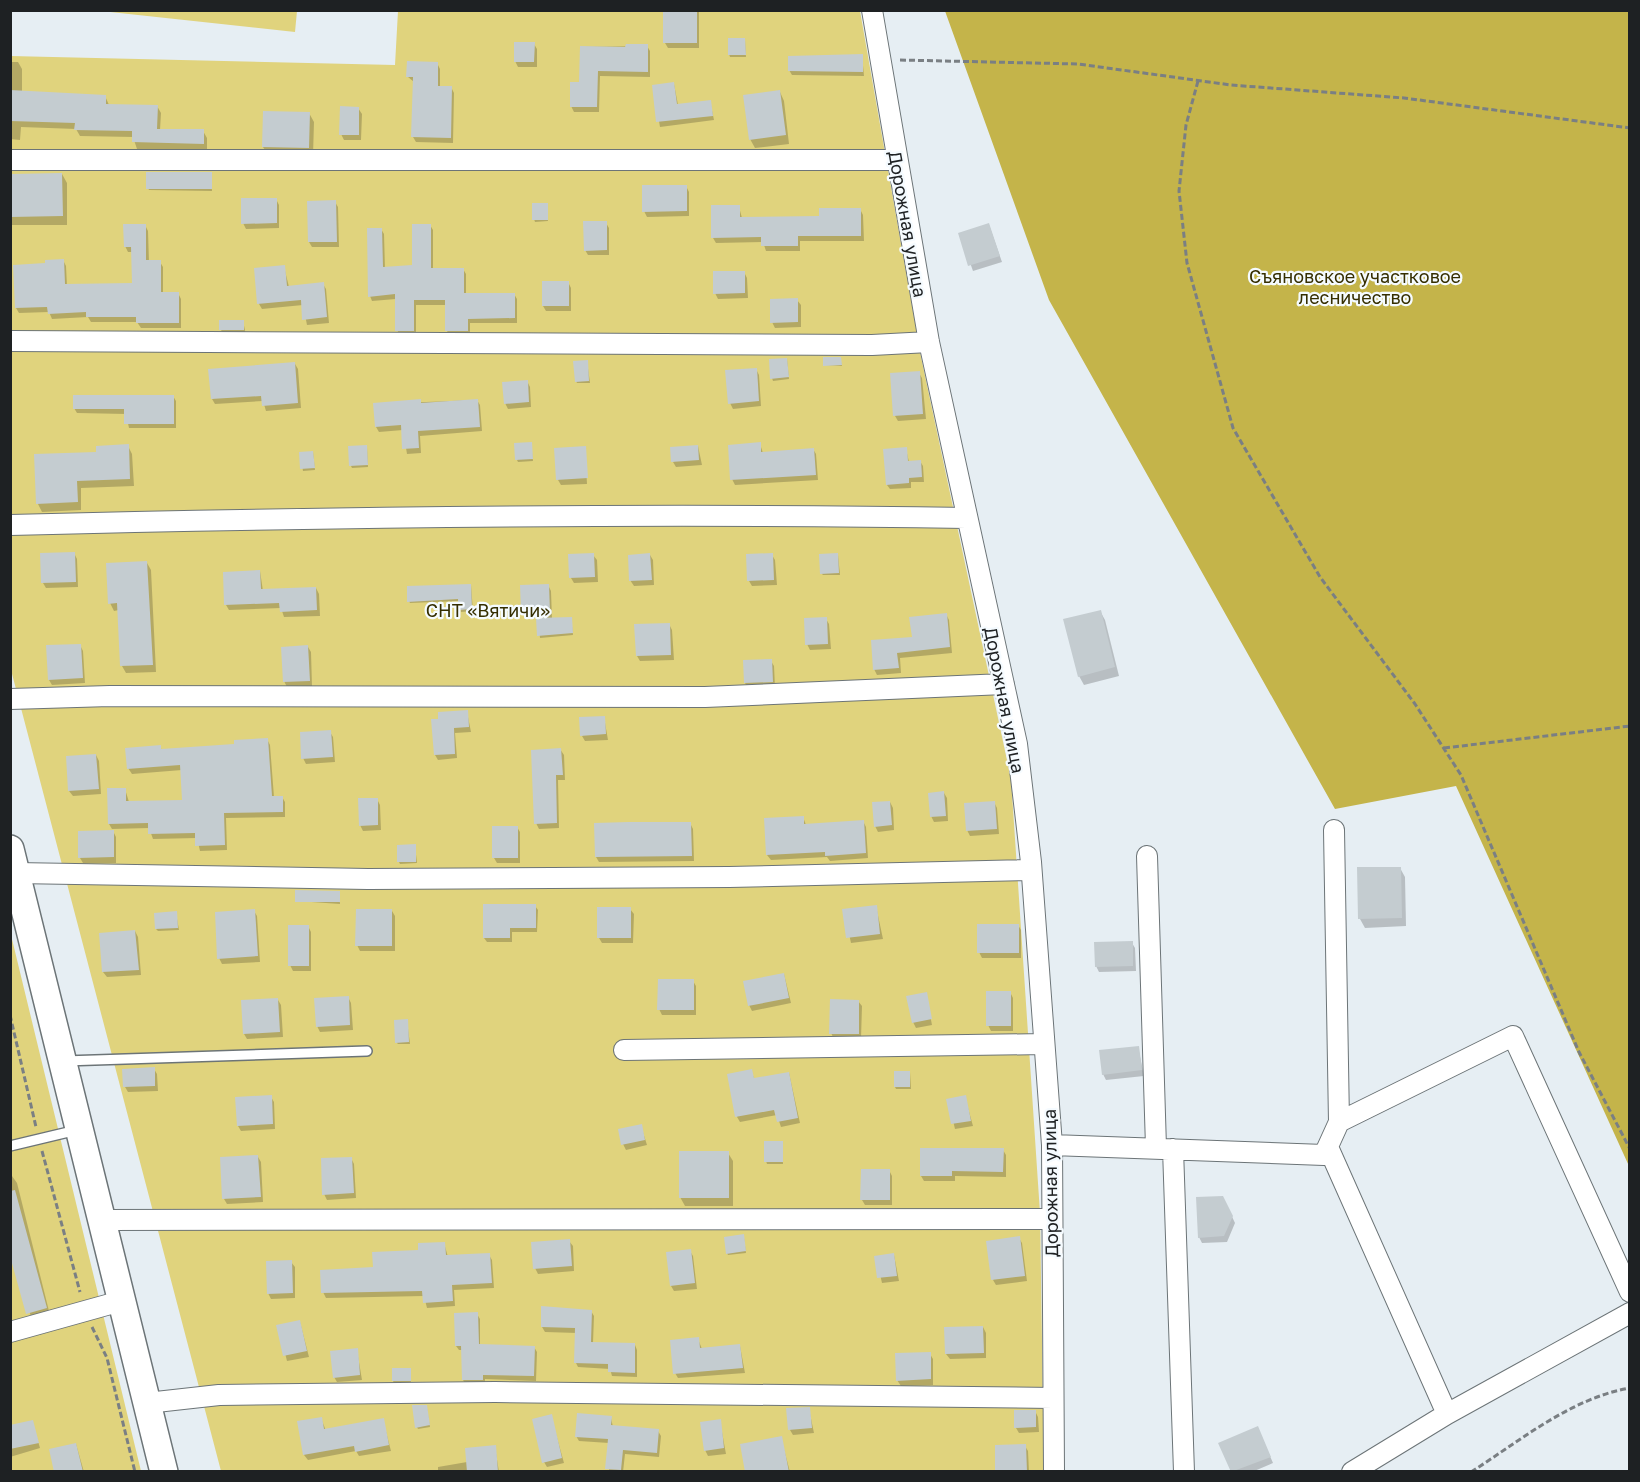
<svg xmlns="http://www.w3.org/2000/svg" width="1640" height="1482" font-family="'Golos Text',sans-serif">
  <style>
    .green { fill: #e0d37d }
    .forest { fill: #c4b44a }
    .shadow { fill: #0003 }
    .building { fill: #c4ccd0 }
    .lines { fill: none; stroke-linecap: round; stroke-linejoin: round }
    .service-casing { stroke: #6c7477; stroke-width: 12 }
    .minor-casing { stroke: #6c7477; stroke-width: 22 }
    .secondary-casing { stroke: #6c7477; stroke-width: 30 }
    .path { stroke: #7a7f83; stroke-width: 3; stroke-dasharray: 6 3; stroke-linecap: butt }
    .service { stroke: #fff; stroke-width: 9 }
    .minor { stroke: #fff; stroke-width: 20 }
    .secondary { stroke: #fff; stroke-width: 27 }
    .labels { text-anchor: middle; dominant-baseline: central; stroke-width: 4.5; stroke-linejoin: round; paint-order: stroke }
    .street-label { font-size: 18px; fill: #1e2123; stroke: #f5fbff }
    .park-label { font-size: 18px; fill: #352e00; stroke: #f5fbff }
  </style>
  <rect width="100%" height="100%" fill="#e6eef3"/>
  <path class="green" d="M101,11H297L295,32Z
    M398,11H860L921,357L1011,779L1040,1213L1044,1471H221L11,670L10,56L395,65Z
    M11,935L141,1471H11Z"/>
  <path class="forest" d="M945,11H1629V1166L1456,786L1335,809L1049,300Z"/>
  <path class="shadow" d="M665,10H699V48H668L665,43Z
    M745,40L746,57H730L729,54Z
    M534,44L537,49V67H518L515,61Z
    M647,46L650,51V77L600,76L599,112H574L571,106L580,84L581,47Z
    M862,55L864,76L792,75L789,70Z
    M10,62H18L22,69V92L105,96L109,105L157,106L161,113L160,130L203,131L207,138V150L137,149L133,137L80,136L76,129L21,127L20,140L10,139Z
    M437,63L440,69V87H451L454,93L453,143L416,142L413,137L414,82L408,77Z
    M674,84L678,105L710,101L714,120L660,127L653,86Z
    M780,92L784,101L789,144L755,148L750,139Z
    M358,108L362,114L361,140H344L341,134Z
    M309,113L314,122L313,156L268,155L263,147Z
    M62,174L67,183V225H11L10,175Z
    M211,174L212,191L149,190L148,188Z
    M686,186L689,192V216L647,217L644,211Z
    M276,199L279,205V228L246,229L243,223Z
    M335,202L338,207L339,247H312L309,242Z
    M547,204L548,221L535,222L534,219Z
    M739,207L742,218L821,217L860,209L863,215L864,241H800V251H766L763,242L716,243L713,238Z
    M606,223L609,228V255H588L585,250Z
    M145,225L148,231L149,262H160L163,267V293H178L181,299V328H141L137,322H91L88,317L52,319L49,312L19,313L16,308L47,265L63,260L66,266L67,286L133,285V252H128L125,246Z
    M430,225L433,230V269H463L466,274V295L514,294L517,299V323H470V336H450L447,331V305H416V335H400L397,330L396,299L372,301L370,296L381,229L384,234L385,269L414,266Z
    M989,225L1002,262L973,271L960,234Z
    M284,267L289,287L323,284L326,289L329,323L307,325L303,305L262,309L259,304L256,269Z
    M744,272L747,278L748,298L718,299L715,293Z
    M568,282L571,288V311H546L543,306Z
    M797,300L801,305V327L775,328L772,322Z
    M243,321L246,335H224L221,330Z
    M840,358L842,366L825,365Z
    M787,359L789,379L773,381L772,378Z
    M587,361L590,383H577L576,381Z
    M295,364L298,369L301,408L266,411L263,401L215,404L212,399Z
    M756,369L759,375L761,406L733,409L730,403Z
    M919,373L922,378L926,419L898,421L895,416Z
    M527,381L530,387L531,407L508,409L505,403Z
    M173,396L176,401V428H129L126,414L77,413L74,408Z
    M477,400L480,405L482,431L420,436L421,453L407,454L403,430L379,432L376,427L375,404Z
    M531,444L533,461L518,462L517,460Z
    M760,444L763,453L813,449L816,454L818,480L735,485L732,479Z
    M128,446L132,454L134,486L81,488V510L42,512L38,504L35,456L98,453Z
    M698,446L702,465L676,467L673,462Z
    M585,447L587,484L561,485L558,480Z
    M367,448L368,467L352,468L351,466Z
    M906,449L909,462L920,461L923,466L924,482H911V488L890,489L887,485Z
    M313,452L315,470L303,471L300,453Z
    M74,553L77,559L78,587L46,588L43,583L41,555Z
    M593,555L597,560L598,582L574,583L571,578L570,556Z
    M650,555L653,560L654,585L634,586L630,580Z
    M772,555L775,560L777,585L752,586L749,581Z
    M838,555L840,575H823L821,573Z
    M147,563L151,570L156,672L126,673L122,666L119,610L114,611L110,603Z
    M260,571L263,591L316,588L319,594L320,616L284,617L281,608L229,610L226,605Z
    M471,585L473,611L461,612L459,601L410,603L409,601Z
    M548,585L551,591L552,619L571,618L573,635L540,638L538,618H526L522,613Z
    M1100,611L1105,620L1119,676L1084,685L1079,676Z
    M946,614L949,620L952,653L900,658L901,673L877,675L874,669Z
    M826,619L829,624L831,649L810,650L807,644Z
    M669,624L672,630L674,660L640,661L637,656Z
    M80,645L83,651L85,683L52,685L49,680Z
    M308,647L311,652L312,686L287,687L284,681Z
    M771,661L774,666L775,687L748,688L745,683Z
    M467,712L471,732L455,733L457,758L438,760L435,755L433,721Z
    M604,717L608,740L585,741L582,736Z
    M330,732L333,737L335,762L306,764L303,758Z
    M267,739L270,745L274,797H282L285,802V817L226,818L227,850L200,851L197,838L153,839L149,828L112,829L109,824L125,789L129,802L184,801L182,770L132,774L128,768L160,747L162,750L236,746Z
    M560,749L564,755L565,780H558L559,828L539,829L536,823Z
    M96,755L99,761L101,794L73,796L69,791Z
    M944,793L947,798L948,821L934,822L931,816Z
    M377,799L380,805L381,830L363,831L360,825Z
    M890,802L893,808L894,830L878,832L875,826Z
    M994,802L997,808L999,834L970,836L967,830Z
    M803,817L806,825L863,821L866,827L868,858L830,861L827,857L771,860L767,855Z
    M690,823L693,829L694,861L599,862L596,857Z
    M517,827L520,832V863H497L494,858Z
    M113,831L116,837V863H83L80,858Z
    M415,846L417,863L400,864L399,862Z
    M1400,868L1405,877L1406,926L1365,928L1360,919L1359,869Z
    M339,892L340,904L297,901Z
    M535,906L538,910L537,932H512V942H487L484,938Z
    M876,906L883,939L851,943L844,910Z
    M630,909L634,914L633,943H602L599,938Z
    M254,911L257,916L260,962L222,964L219,958Z
    M392,911L395,916V951H360L357,945Z
    M176,913L179,930L158,931L156,929Z
    M1018,925L1021,930V958H982L979,952Z
    M308,926L311,932V971H293L290,965Z
    M135,931L138,937L141,975L107,977L103,972L100,934Z
    M1132,943L1135,948L1136,971L1099,972L1096,966Z
    M784,974L791,1003L752,1011L749,1005Z
    M693,981L696,986V1015H662L659,1009Z
    M1010,992L1013,998V1031H991L988,1025Z
    M926,994L932,1025L916,1028L913,1022Z
    M348,997L351,1003L353,1030L320,1032L317,1026Z
    M278,1000L281,1005L283,1037L247,1039L244,1034Z
    M858,1001L862,1006L861,1039H834L831,1033Z
    M407,1021L410,1044H398L396,1042Z
    M1138,1047L1144,1076L1106,1080L1103,1074Z
    M154,1069L157,1074L158,1091L128,1092L125,1087Z
    M751,1071L755,1080L789,1073L800,1123L781,1127L777,1115L740,1122L737,1117Z
    M910,1072L911,1089H896L895,1087Z
    M271,1097L274,1102L275,1129L241,1131L238,1126Z
    M965,1097L973,1126L955,1129L948,1100Z
    M641,1126L647,1145L626,1150L623,1144Z
    M782,1142L783,1164H767L766,1161Z
    M1003,1150L1006,1155V1177L955,1176V1181H924L921,1176Z
    M728,1153L733,1161V1206H685L680,1197Z
    M258,1157L261,1162L263,1202L227,1204L224,1199Z
    M351,1158L354,1164L356,1198L327,1200L324,1194Z
    M889,1170L892,1176V1205H865L862,1200Z
    M12,1176L17,1183L50,1315L32,1320L10,1251Z
    M1226,1204L1235,1223L1227,1242L1202,1243L1199,1237Z
    M744,1238L746,1253L728,1255L727,1253Z
    M1019,1238L1022,1243L1027,1281L996,1285L993,1280Z
    M569,1241L573,1246L574,1271L538,1274L535,1268Z
    M444,1243L448,1257L489,1255L492,1260L494,1288L454,1290L455,1306L427,1308L424,1296L326,1298L323,1292L375,1268Z
    M690,1251L693,1256L697,1289L674,1291L671,1286Z
    M894,1255L899,1281L882,1283L876,1257Z
    M291,1262L295,1267V1298L271,1299L268,1293Z
    M591,1311L594,1316L593,1343L635,1345L637,1350V1377L612,1376L610,1369L578,1367L576,1363L577,1333L545,1332L542,1327Z
    M477,1314L480,1319V1346L534,1347L537,1352L536,1381L485,1379V1385H466L463,1380V1350H459L456,1346Z
    M300,1322L309,1357L287,1361L278,1326Z
    M983,1327L986,1333V1358L950,1359L946,1354Z
    M698,1339L702,1349L740,1346L745,1373L678,1378L675,1373Z
    M357,1350L362,1380L337,1382L334,1377Z
    M930,1354L933,1359V1385L901,1386L897,1380Z
    M410,1370L411,1383H394L393,1381Z
    M427,1409L430,1427L418,1429L417,1427Z
    M809,1409L814,1433L793,1435L790,1430Z
    M1035,1411L1038,1417L1039,1432L1019,1433L1016,1428Z
    M551,1416L564,1463L547,1467L544,1462Z
    M321,1418L326,1431L383,1420L391,1451L359,1456L356,1451L308,1460L304,1455Z
    M611,1418L613,1427L658,1431L661,1436L659,1457L625,1454L623,1472H609V1443L579,1441L576,1436Z
    M32,1421L40,1448L10,1457V1428Z
    M720,1421L726,1454L708,1456L705,1450Z
    M1260,1433L1273,1463L1252,1472H1232Z
    M781,1438L790,1472H747Z
    M76,1444L84,1472H56Z
    M1025,1446L1028,1451L1029,1472H997Z
    M495,1447L499,1472H438V1467L467,1462Z"/>
  <path class="building" d="M663,10H697V43H663Z
    M728,38H745L746,55H728Z
    M514,42H535L534,62H514Z
    M626,44H648V72L598,71L597,107H570V82H579L580,46L625,47Z
    M863,54V72L788,71V56Z
    M407,61L438,62V86H452L451,138L411,137L413,77H406Z
    M674,82L677,104L711,100L713,116L656,122L652,85Z
    M10,90L106,95V104L158,105L157,129H204V144L132,142V131L74,130L75,123L10,121Z
    M780,90L786,135L749,140L743,95Z
    M340,106L359,107V135H339Z
    M263,111L310,112L309,148L262,147Z
    M146,172H212V189H146Z
    M62,173L63,216L10,217V174Z
    M642,185H687V211L642,212Z
    M241,198H277V223L241,224Z
    M336,200L337,242H308L307,201Z
    M532,203H548V220H532Z
    M711,205H740V217L819,216V208H861V236H798V246H761V237L711,238Z
    M583,221H607V250L584,251Z
    M989,223L1000,256L968,266L958,233Z
    M123,224H146V260H161V292H179V323H136V317H86V312L48,314L47,307L15,308L13,265L45,263V260L64,259L65,284L132,283L131,247H124Z
    M412,224H431V268H464V293H515V318L468,319V331H445V300H414V331H395V294L368,297L367,228H382L383,267L412,265Z
    M285,265L287,286L324,282L327,317L302,320L301,300L257,304L254,268Z
    M713,271H745V293L713,294Z
    M542,281H569V306H542Z
    M798,298V322L770,323V299Z
    M219,320H244V330H219Z
    M823,357H841L842,365L823,366Z
    M787,358L789,377L770,379L769,359Z
    M588,360L589,381L575,382L573,361Z
    M295,362L298,403L262,406L261,396L211,399L208,369Z
    M757,368L759,401L728,404L725,370Z
    M920,371L923,414L893,416L890,373Z
    M528,380L529,402L504,404L502,382Z
    M73,395H174V424H124V409H73Z
    M421,399V403L478,399L480,427L418,431L419,448L402,449L401,425L375,427L373,403Z
    M532,442L533,459L515,460L514,443Z
    M761,442V452L814,448L816,475L730,480L728,445Z
    M129,444L130,479L77,481L78,502L36,504L34,454L96,452V446Z
    M367,445L368,465L349,466L348,446Z
    M698,445L699,460L671,462L670,447Z
    M586,446L588,478L556,480L554,448Z
    M907,447L908,461L921,460L922,477L909,478V483L886,485L883,449Z
    M313,451L315,468L300,469L299,452Z
    M75,552L76,582L41,583L40,553Z
    M594,553L595,577L569,578L568,554Z
    M650,553L652,580L629,581L628,555Z
    M773,553L774,580L747,581L746,554Z
    M838,553L839,573L820,574L819,554Z
    M147,561L153,665L120,666L117,603L108,604L106,563Z
    M260,570L261,589L316,587L317,610L280,612L279,603L224,605L223,572Z
    M471,584L472,609L458,610V599L407,602V586Z
    M549,584L550,612L521,613L520,585Z
    M1101,610L1115,667L1078,677L1063,619Z
    M947,613L950,647L897,653L899,668L873,670L871,640L912,637L909,617Z
    M572,617L573,633L537,636L536,618Z
    M827,617L828,644L805,645L804,618Z
    M670,623L671,655L636,656L634,624Z
    M81,644L83,678L48,680L46,645Z
    M308,645L310,681L283,682L281,647Z
    M772,659L773,682L744,683L743,660Z
    M468,710L469,727L454,728L455,754L434,755L431,719H438V712Z
    M605,716L606,734L580,736L579,717Z
    M331,730L333,757L301,759L300,732Z
    M268,738L272,796H283V812L224,813L225,845L195,846V833L148,834V823L108,824L107,788H126V801L182,800L180,765L127,769L125,748L161,745V749L234,744V740Z
    M561,748L563,775H556L557,823L534,824L531,750Z
    M96,754L99,789L68,791L66,756Z
    M944,791L946,816L930,817L928,793Z
    M358,798H378V825L359,826Z
    M890,801L892,825L874,827L872,802Z
    M995,801L997,829L966,831L964,803Z
    M804,816V824L864,820L866,853L825,856V852L766,855L764,818Z
    M629,822H691L692,856L595,857L594,823Z
    M492,826H518V858H492Z
    M114,830V857L78,858V831Z
    M416,844V862H397V845Z
    M1357,867H1401L1402,918L1358,919Z
    M295,890L340,891V902H295Z
    M483,904H536V928H510V938H483Z
    M877,905L880,934L846,938L842,909Z
    M597,907H631V938H597Z
    M255,909L258,956L217,959L215,912Z
    M356,909H392V946H355Z
    M177,911L178,928L155,929L154,913Z
    M977,924H1019V953H977Z
    M288,925H309V966H288Z
    M135,930L139,970L102,972L99,933Z
    M1133,941V966L1095,967L1094,942Z
    M784,973L789,998L748,1006L743,981Z
    M658,979H694V1010H657Z
    M986,991H1011V1026H986Z
    M927,992L932,1019L912,1023L906,996Z
    M349,996L350,1025L316,1027L314,998Z
    M278,998L280,1032L243,1034L241,1000Z
    M830,999L859,1000V1034H829Z
    M408,1019L409,1042L395,1043L394,1020Z
    M1139,1046L1142,1070L1102,1075L1099,1050Z
    M155,1067V1086L123,1087L122,1069Z
    M752,1069L754,1078L789,1072L798,1118L777,1122L774,1110L735,1117L727,1074Z
    M894,1071H910V1087H894Z
    M272,1095L273,1124L237,1126L235,1097Z
    M966,1095L971,1121L951,1124L946,1099Z
    M642,1124L645,1140L621,1145L618,1129Z
    M764,1141H783V1162H764Z
    M920,1148H1004L1003,1172L952,1171V1176H920Z
    M679,1151H729V1198H679Z
    M258,1155L261,1197L222,1199L220,1157Z
    M352,1157L354,1193L322,1195L321,1158Z
    M861,1169H890V1200H860Z
    M15,1190L47,1308L26,1314L10,1256V1191Z
    M1223,1196L1233,1216L1224,1236L1198,1238L1196,1197Z
    M744,1234L746,1251L726,1254L724,1237Z
    M1020,1236L1025,1276L991,1280L986,1241Z
    M570,1239L572,1266L533,1269L531,1242Z
    M445,1242L446,1255L490,1253L492,1283L452,1285L453,1301L423,1303L422,1291L321,1293L320,1270L373,1267L372,1252L418,1250V1243Z
    M691,1249L695,1283L670,1286L666,1252Z
    M894,1253L897,1276L877,1278L874,1256Z
    M292,1260L293,1293L267,1294L266,1261Z
    M541,1306L592,1310L591,1342L635,1343V1373L608,1372V1364L574,1363L575,1328L541,1327Z
    M478,1312L479,1344L535,1346L534,1376L483,1375V1380H462L461,1346H455L454,1313Z
    M300,1320L307,1351L283,1356L276,1325Z
    M983,1326L984,1353L945,1354L944,1327Z
    M699,1337L700,1348L740,1344L743,1368L673,1374L670,1340Z
    M358,1348L360,1375L333,1378L330,1351Z
    M931,1352V1379L896,1381L895,1353Z
    M392,1368H411V1381H392Z
    M412,1405H427L430,1425L415,1428Z
    M810,1407L812,1428L788,1430L786,1408Z
    M1014,1410H1036V1427L1014,1428Z
    M577,1413L612,1416L611,1425L659,1429L657,1453L623,1450L621,1470L605,1469L608,1439L575,1437Z
    M552,1414L562,1458L542,1463L532,1419Z
    M322,1417L324,1429L384,1418L389,1445L355,1452L354,1446L303,1455L297,1421Z
    M721,1419L724,1448L704,1451L700,1422Z
    M33,1420L39,1443L10,1449V1425Z
    M1258,1426L1271,1457L1231,1472L1218,1443Z
    M782,1436L789,1472H745L740,1444Z
    M76,1443L83,1472H54L49,1449Z
    M1026,1444L1027,1472H995V1445Z
    M496,1445L498,1472H467L465,1448Z"/>
  <g class="lines">
    <defs>
      <path id="service" d="M64,1061L367,1051
        M10,1146L77,1130"/>
      <path id="minor" d="M872,10L929,342L1017,744L1031,862L1052,1145L1054,1472
        M10,160H896
        M10,341L872,345L929,342
        M10,525C329,517 648,513 967,518
        M10,699L110,696L705,697L1004,684
        M1147,856L1156,1147
        M15,873L368,879L729,877L1031,870
        M624,1050L1044,1044
        M1339,1122L1513,1036L1630,1292
        M1052,1145L1324,1155L1339,1122L1334,830
        M1328,1147L1447,1414
        M1173,1149L1184,1472
        M100,1220L1051,1219
        M10,1332L121,1301
        M147,1403L219,1395L495,1392L1053,1398
        M1352,1472L1447,1414L1630,1313"/>
      <path id="secondary" d="M10,849L164,1472"/>
    </defs>
    <use href="#service" class="service-casing"/>
    <use href="#minor" class="minor-casing"/>
    <use href="#secondary" class="secondary-casing"/>
    <path class="path" d="M900,60L1078,64L1231,85L1404,98L1630,128
      M1198,81L1186,125L1179,191L1187,263L1233,428L1320,577L1415,704L1461,775L1579,1052L1630,1149
      M1444,748L1630,726
      M10,1015L36,1127
      M42,1151L80,1292
      M92,1327L107,1358L135,1472
      M1471,1472C1520,1441 1571,1398 1630,1388"/>
    <use href="#service" class="service"/>
    <use href="#minor" class="minor"/>
    <use href="#secondary" class="secondary"/>
  </g>
  <g class="labels">
    <g class="street-label">
      <text transform="translate(908 224) rotate(80)">Дорожная улица</text>
      <text transform="translate(1005 700) rotate(79)">Дорожная улица</text>
      <text transform="translate(1050 1183) rotate(-91)">Дорожная улица</text>
    </g>
    <g class="park-label">
      <text x="1355" y="276">Съяновское участковое<tspan x="1355" dy="21">лесничество</tspan></text>
      <text x="488" y="610">СНТ «Вятичи»</text>
    </g>
  </g>
  <rect width="1640" height="1482" fill="none" stroke="#1e2123" stroke-width="24"/>
</svg>
